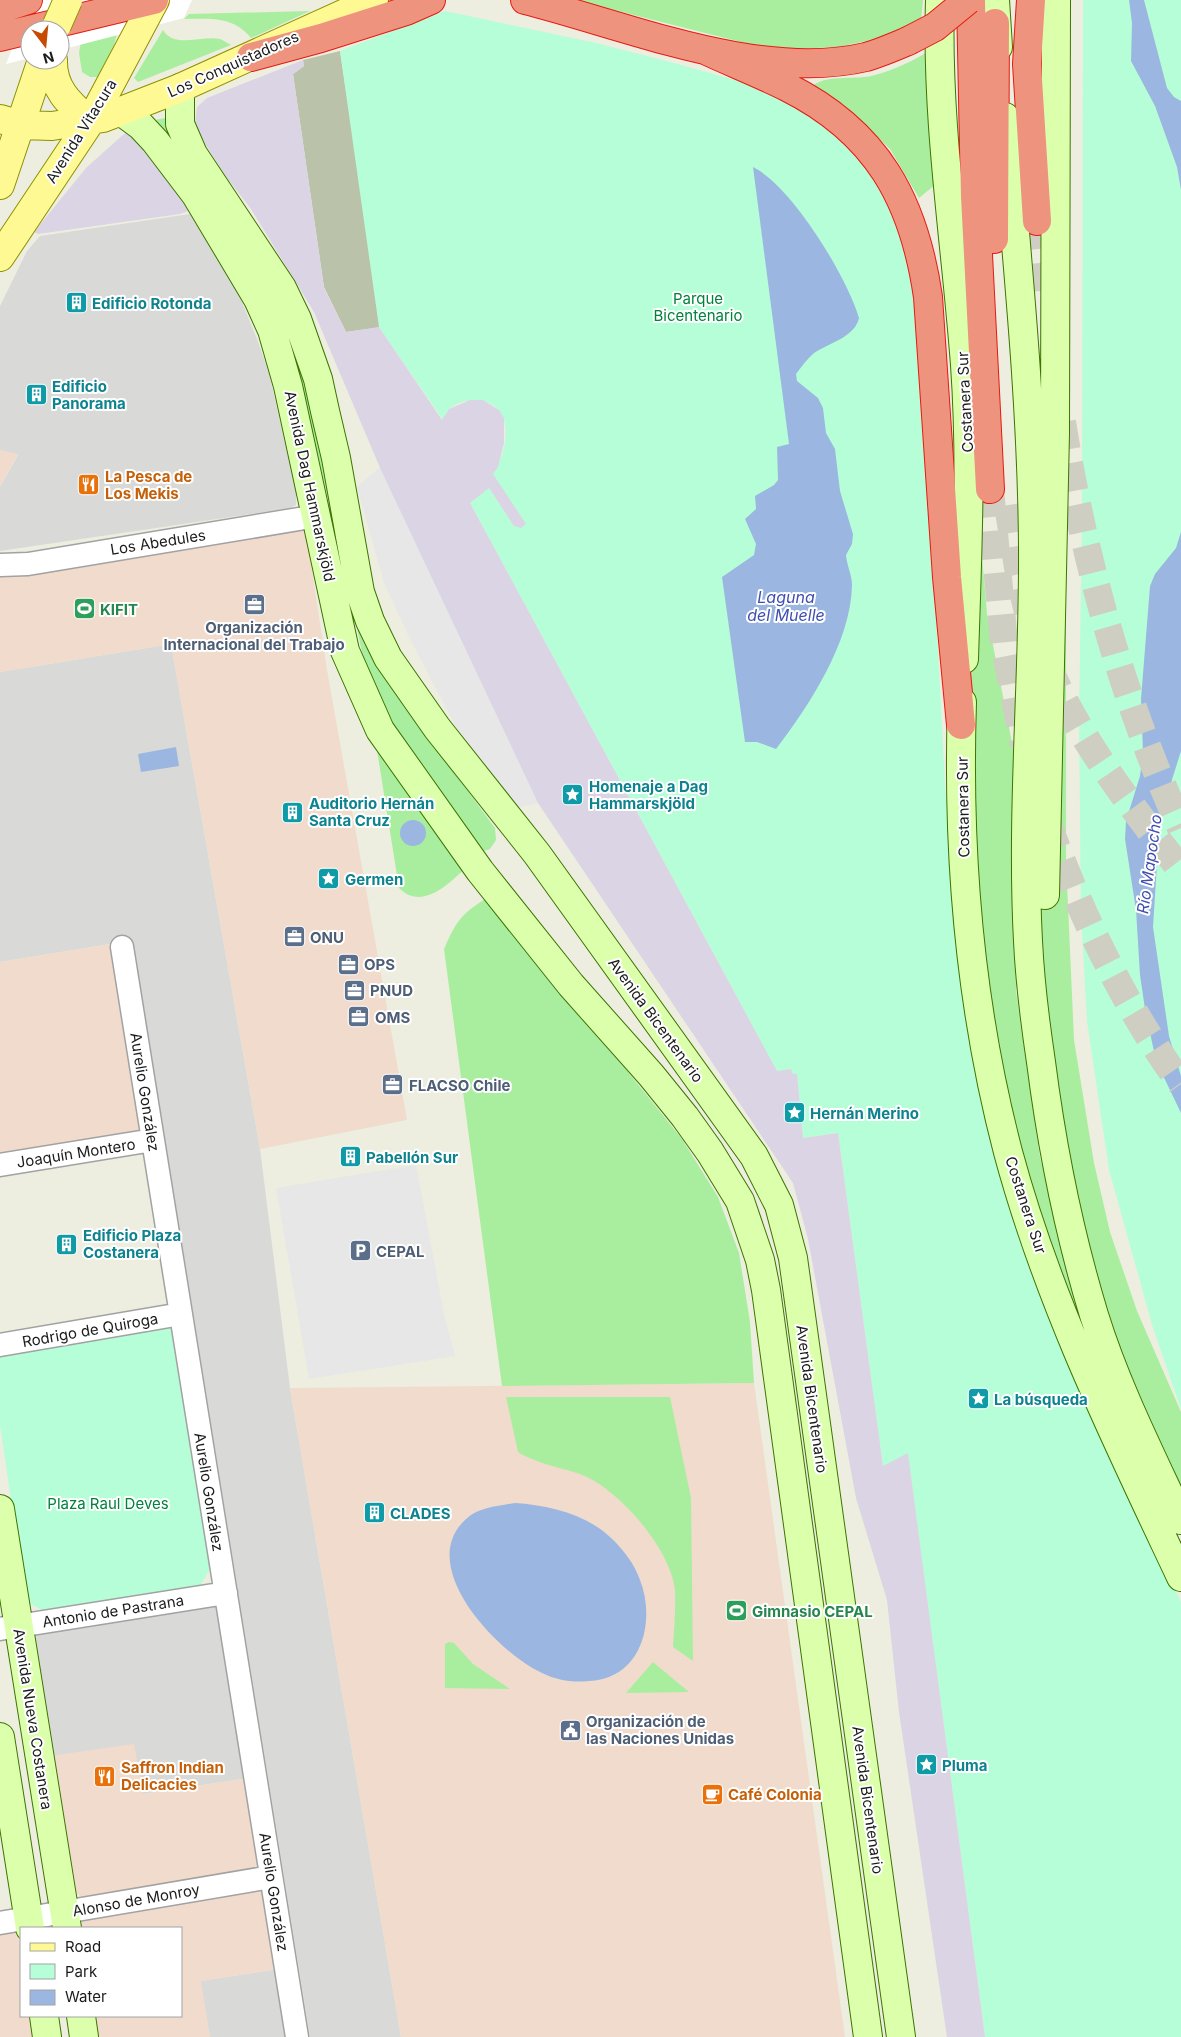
<svg xmlns="http://www.w3.org/2000/svg" width="1181" height="2037" font-family="Inter,sans-serif">
  <style>
    .residential { fill: #d9d9d8 }
    .commercial { fill: #f1dbcc }
    .construction { fill: #bac3aa }
    .grass { fill: #a9ee9f }
    .park { fill: #b6fed7 }
    .parking { fill: #e7e7e7 }
    .plaza { fill: #dad4e4 }
    .water { fill: #9bb7e1 }
    .pier { fill: #fff }
    .lines { fill: none; stroke-linecap: round; stroke-linejoin: round }
    .motorway-tunnel { stroke: #cecec2; stroke-width: 28; stroke-dasharray: 28 14; stroke-linecap: butt }
    .minor-casing { stroke: #a2a2a2; stroke-width: 25 }
    .secondary-casing { stroke: #3c7400; stroke-width: 30 }
    .primary-casing { stroke: #8c9200; stroke-width: 30 }
    .motorway-casing { stroke: #e51a13; stroke-width: 30 }
    .minor { stroke: #fff; stroke-width: 22 }
    .secondary { stroke: #dcffac; stroke-width: 28 }
    .primary { stroke: #fff993; stroke-width: 28 }
    .motorway { stroke: #ee937e; stroke-width: 28 }
    .primary-bridge-casing { stroke: #8c9200; stroke-width: 30; stroke-linecap: butt }
    .motorway-bridge-casing { stroke: #e51a13; stroke-width: 30; stroke-linecap: butt }
    .primary-bridge { stroke: #fff993; stroke-width: 28 }
    .motorway-bridge { stroke: #ee937e; stroke-width: 28 }
    .labels { text-anchor: middle; dominant-baseline: central; stroke-width: 4; stroke-linejoin: round; paint-order: stroke }
    .street-label { font-size: 15px; fill: #1b1b1b; stroke: #fff }
    .park-label { font-size: 15px; fill: #01813c; stroke: #fff }
    .culture-label { font-size: 15px; font-weight: bold; fill: #0d838f; stroke: #fff; text-anchor: start }
    .food-label { font-size: 15px; font-weight: bold; fill: #c56008; stroke: #fff; text-anchor: start }
    .leisure-label { font-size: 15px; font-weight: bold; fill: #27864d; stroke: #fff; text-anchor: start }
    .service-label { font-size: 15px; font-weight: bold; fill: #4e5e75; stroke: #fff; text-anchor: start }
    .water-label { font-size: 16px; font-style: italic; fill: #404eb2; stroke: #fff }
  </style>
  <rect width="100%" height="100%" fill="#edeedf"/>
  <path class="residential" d="M190,214L237,290L257,339L269,373L296,491V505L291,508L0,551V487L18,455L0,450V306L27,251L40,236Z
    M171,644L260,1149L290,1388L401,2037H310L135,952L113,955L110,944L0,962V672Z
    M213,1601L220,1606L249,1778L143,1794L50,1756L34,1649L36,1636L47,1629Z
    M278,1969L288,2037H210L200,1981Z"/>
  <path class="commercial" d="M0,450L18,454L0,487Z
    M277,530H306L327,670L407,1120L260,1149L171,644L0,672V571Z
    M111,944L139,1121L138,1130L129,1137L0,1158V962Z
    M754,1383L845,2037H401L290,1388Z
    M134,1744L143,1794L249,1778L258,1864L250,1871L88,1898L80,1896L74,1891L50,1756Z
    M260,1890L266,1900L278,1969L201,1981L210,2037H96L92,2016H181V1928H80V1924L86,1918Z
    M12,1930L17,1933L21,1946V2016H33L37,2037H0V1931Z"/>
  <path class="construction" d="M340,51L382,327L346,332L324,287L293,74L304,66L303,60Z"/>
  <path class="grass" d="M574,0H923L921,20L900,34L838,47L773,50Z
    M310,11L251,38C233,16 211,19 184,19L189,14Z
    M120,23L114,45L98,77H90L82,72L79,53L82,35Z
    M163,30C174,49 202,35 220,39C223,40 227,43 231,45L138,82L134,78Z
    M931,50L941,180L919,198L890,149L843,104L811,87C826,74 851,80 871,76C892,71 913,61 931,50Z
    M165,118L195,175L276,309L301,374L334,493L425,733L495,828L496,840L490,849L484,851L478,844L388,719L367,676L338,539L299,379L197,185L155,120Z
    M1066,447V861L1074,1040L1094,1163L1110,1232L1137,1311L1181,1412V1497L1091,1284L1063,1163L1035,923Z
    M977,498L987,614L1013,748L1016,991L1040,1157L1085,1323L1078,1325L1032,1192L999,1065L978,937L968,723Z
    M376,744L468,866C450,882 423,912 399,888Z
    M485,899L561,996L624,1067L682,1139L718,1197L739,1253L750,1322L754,1383L502,1386L444,949C456,922 460,915 485,899Z
    M506,1397H670L691,1498L693,1661L673,1647C674,1629 676,1609 675,1590C671,1551 624,1496 589,1478C566,1467 543,1467 518,1452Z
    M449,1642L454,1643L473,1664L510,1689L445,1688V1644Z
    M653,1662L689,1692L626,1693Z"/>
  <path class="park" d="M1083,0H1181V1409L1153,1328L1109,1170L1087,1021L1081,914L1079,721L1082,512Z
    M445,11L596,43L674,63L750,84L794,102L873,164L918,264L945,784L954,912L1094,1416L1181,1602V2037H985L908,1454L883,1466L838,1133L803,1138L797,1075L793,1074L791,1069L777,1071L470,503L489,488L514,526L493,474C503,458 512,429 500,412C491,397 460,397 448,410C446,413 444,417 443,420L379,327L340,51Z
    M170,1324L179,1331L215,1560L199,1588L47,1613L26,1601L0,1425V1357L5,1354Z"/>
  <path class="parking" d="M380,467L538,803L511,809L455,725L410,639L384,583L357,487Z
    M416,1165L444,1314L455,1356L309,1379L276,1188Z"/>
  <path class="plaza" d="M303,60L304,66L293,74L324,288L346,332L379,327L442,420L449,409L470,400H483L499,410L504,418V443L498,467L493,474L526,524L521,528L514,526L489,488L470,503L777,1071L791,1069L793,1074H797L803,1138L838,1133L883,1466L908,1453L985,2037H947L899,1712L887,1600L856,1498L808,1239L793,1183L538,803L381,470L314,312L251,209L227,178L204,142L195,123L197,107L207,98Z
    M129,133L136,135L191,210L180,214L38,234L34,232L86,168L124,134Z"/>
  <path class="water" d="M1129,0H1144L1167,88L1174,97L1181,101V190L1177,167L1155,106L1131,61L1132,23Z
    M753,167C792,186 847,277 859,318C855,337 829,343 814,353C807,359 802,366 796,374L797,381L818,398L823,408L826,433L835,449L840,491L853,534L852,544L846,555C847,566 852,575 852,585C851,642 809,706 776,749L757,742H745L722,577L754,555L756,544L745,519L756,509L755,496L774,485L778,480L777,447L789,444Z
    M1181,532V751L1160,818L1153,927L1169,1036L1181,1076V1113L1156,1061L1145,1009L1140,975L1136,910L1125,839L1126,821L1140,776L1143,753L1141,699L1150,586L1155,574L1176,548Z
    M176,747L179,766L141,772L138,754Z
    M400 833a13 13 0 1 1 26 0a13 13 0 1 1-26 0Z
    M515,1503C547,1505 586,1514 610,1537C623,1549 634,1563 640,1580C655,1618 644,1672 598,1680C578,1683 560,1682 542,1673C498,1653 414,1566 466,1519C479,1507 499,1506 515,1503Z"/>
  <path class="pier" d="M31,0H192L184,18L60,50V30H30V58L6,64Z"/>
  <g class="lines">
    <path class="motorway-tunnel" d="M1037,221L1046,303
      M1062,422C1084,561 1123,700 1181,828
      M990,489L1004,643L1024,745
      M1008,505L1019,574L1028,612
      M1047,664C1079,740 1131,806 1181,870
      M1047,822C1081,915 1123,1004 1181,1084"/>
    <defs>
      <path id="minor" d="M0,565L28,564L317,516
        M122,947L297,2037
        M0,1165L153,1140
        M0,1345L181,1314
        M0,1629L226,1593
        M0,1923L271,1877"/>
      <path id="secondary" d="M940,0C936,123 956,243 965,365C972,463 967,561 964,659
        M995,0L998,47
        M180,88V124L193,154L282,288L297,319L318,379L325,411L336,458L360,592L370,621L388,658L437,728L537,854L754,1156L779,1205L793,1258L901,2037
        M122,112L141,126L155,141L196,195L258,299L272,330L288,386L345,651L380,730L480,871L571,985L651,1075L685,1117L710,1152L740,1201L760,1260L766,1290L868,2037
        M1005,117C1017,260 1032,403 1033,547C1034,678 1021,810 1028,941C1030,982 1035,1022 1041,1062C1052,1148 1069,1233 1094,1315C1116,1386 1150,1453 1181,1520
        M962,702C957,852 970,1007 1008,1152C1048,1301 1116,1439 1181,1577
        M1045,895L1055,433L1056,0
        M0,1509L67,1928
        M0,1737L30,1928
        M44,2016L47,2037
        M81,2016L84,2037"/>
      <path id="primary" d="M53,60C52,89 70,104 90,122
        M0,119L21,125L52,126L103,118L180,88L374,0
        M0,185L42,60
        M0,257L90,122L155,0"/>
      <path id="motorway" d="M525,0C628,26 760,82 866,57C880,53 894,47 908,41
        M971,0L975,196L990,489
        M1031,0L1027,64L1037,221
        M0,9L28,0
        M0,37L154,0
        M707,51C733,63 761,74 787,87C877,132 914,200 928,297L947,577L961,725
        M251,57L321,38L406,11L431,0
        M994,239L995,23"/>
    </defs>
    <use href="#minor" class="minor-casing"/>
    <use href="#secondary" class="secondary-casing"/>
    <use href="#primary" class="primary-casing"/>
    <use href="#motorway" class="motorway-casing"/>
    <use href="#minor" class="minor"/>
    <use href="#secondary" class="secondary"/>
    <use href="#primary" class="primary"/>
    <use href="#motorway" class="motorway"/>
    <defs>
      <path id="primary-bridge" d="M57,25L68,0"/>
      <path id="motorway-bridge" d="M908,41L935,27L968,0"/>
    </defs>
    <use href="#primary-bridge" class="primary-bridge-casing"/>
    <use href="#motorway-bridge" class="motorway-bridge-casing"/>
    <use href="#primary-bridge" class="primary-bridge"/>
    <use href="#motorway-bridge" class="motorway-bridge"/>
  </g>
  <defs>
    <symbol id="building-square" viewBox="-11 -11 22 22"><rect x="-9" y="-9" width="18" height="18" rx="4" fill="#0f9aa8" stroke="#fff"/><path d="M-4-6H4V6H1V3H-1V6H-4ZM-2.5-4.3h1.7v1.8h-1.7ZM.8-4.3h1.7v1.8H.8ZM-2.5-1h1.7V.8h-1.7ZM.8-1h1.7V.8H.8Z" fill="#fff"/></symbol>
    <symbol id="restaurant-square" viewBox="-11 -11 22 22"><rect x="-9" y="-9" width="18" height="18" rx="4" fill="#e8710a" stroke="#fff"/><path d="M-5-6h1v4h1v-4h1v4h1v-4h1v5L-1.5 .5V6h-2V.5L-5-1ZM5-6V6H3V1.5H1.5Q1.5-4 5-6Z" fill="#fff"/></symbol>
    <symbol id="office-square" viewBox="-11 -11 22 22"><rect x="-9" y="-9" width="18" height="18" rx="4" fill="#5c6f8a" stroke="#fff"/><path d="M-6-3h4V-5.5h4V-3h4V5H-6ZM-1-4.5V-3h2v-1.5ZM-6 0V1H6V0Z" fill="#fff"/></symbol>
    <symbol id="stadium-square" viewBox="-11 -11 22 22"><rect x="-9" y="-9" width="18" height="18" rx="4" fill="#2e9e5b" stroke="#fff"/><path d="M0-5a6.5 5 0 1 0 0 10a6.5 5 0 1 0 0-10ZM-3.5-1.8h7v3.6h-7Z" fill="#fff"/></symbol>
    <symbol id="sight-square" viewBox="-11 -11 22 22"><rect x="-9" y="-9" width="18" height="18" rx="4" fill="#0f9aa8" stroke="#fff"/><path d="M0-6L1.8-2.2L6-1.7L2.9 1.2L3.7 5.4L0 3.3L-3.7 5.4L-2.9 1.2L-6-1.7L-1.8-2.2Z" fill="#fff"/></symbol>
    <symbol id="parking-square" viewBox="-11 -11 22 22"><rect x="-9" y="-9" width="18" height="18" rx="4" fill="#5c6f8a" stroke="#fff"/><path d="M-3.5-5.5H1a3.5 3.5 0 0 1 0 7H-1V5.5H-3.5ZM-1-3.4V-.6H.8a1.4 1.4 0 0 0 0-2.8Z" fill="#fff"/></symbol>
    <symbol id="civic-square" viewBox="-11 -11 22 22"><rect x="-9" y="-9" width="18" height="18" rx="4" fill="#5c6f8a" stroke="#fff"/><path d="M-.6-6.5H3V-4.5H.6V-3L4-1V1h2V6H-6V1h2V-1L-.6-3ZM-1.2 2.5V6h2.4V2.5Z" fill="#fff"/></symbol>
    <symbol id="cafe-square" viewBox="-11 -11 22 22"><rect x="-9" y="-9" width="18" height="18" rx="4" fill="#e8710a" stroke="#fff"/><path d="M-5.5-4.5H6V0H3Q3 3.5 0 3.5H-2.5Q-5.5 3.5-5.5 0ZM3-3.2v2h1.7v-2ZM-6 4.5H4V6H-6Z" fill="#fff"/></symbol>
  </defs>
  <g fill-rule="evenodd">
    <use href="#building-square" x="64" y="290" width="25" height="25"/>
    <use href="#building-square" x="24" y="382" width="25" height="25"/>
    <use href="#restaurant-square" x="76" y="472" width="25" height="25"/>
    <use href="#office-square" x="242" y="592" width="25" height="25"/>
    <use href="#stadium-square" x="72" y="596" width="25" height="25"/>
    <use href="#sight-square" x="560" y="782" width="25" height="25"/>
    <use href="#building-square" x="280" y="800" width="25" height="25"/>
    <use href="#sight-square" x="316" y="866" width="25" height="25"/>
    <use href="#office-square" x="282" y="924" width="25" height="25"/>
    <use href="#office-square" x="336" y="952" width="25" height="25"/>
    <use href="#office-square" x="342" y="978" width="25" height="25"/>
    <use href="#office-square" x="346" y="1004" width="25" height="25"/>
    <use href="#office-square" x="380" y="1072" width="25" height="25"/>
    <use href="#sight-square" x="782" y="1100" width="25" height="25"/>
    <use href="#building-square" x="338" y="1144" width="25" height="25"/>
    <use href="#building-square" x="54" y="1232" width="25" height="25"/>
    <use href="#parking-square" x="348" y="1238" width="25" height="25"/>
    <use href="#sight-square" x="966" y="1386" width="25" height="25"/>
    <use href="#building-square" x="362" y="1500" width="25" height="25"/>
    <use href="#stadium-square" x="724" y="1598" width="25" height="25"/>
    <use href="#civic-square" x="558" y="1718" width="25" height="25"/>
    <use href="#sight-square" x="914" y="1752" width="25" height="25"/>
    <use href="#restaurant-square" x="92" y="1764" width="25" height="25"/>
    <use href="#cafe-square" x="700" y="1782" width="25" height="25"/>
  </g>
  <g class="labels">
    <g class="street-label">
      <text transform="translate(233 64) rotate(-24)">Los Conquistadores</text>
      <text transform="translate(81 131) rotate(-58)">Avenida Vitacura</text>
      <text transform="translate(965 402) rotate(-93)">Costanera Sur</text>
      <text transform="translate(310 486) rotate(78)">Avenida Dag Hammarskjöld</text>
      <text transform="translate(158 542) rotate(-9)">Los Abedules</text>
      <text transform="translate(963 807) rotate(-91)">Costanera Sur</text>
      <text transform="translate(656 1020) rotate(54)">Avenida Bicentenario</text>
      <text transform="translate(145 1092) rotate(81)">Aurelio González</text>
      <text transform="translate(76 1153) rotate(-9)">Joaquín Montero</text>
      <text transform="translate(1026 1205) rotate(72)">Costanera Sur</text>
      <text transform="translate(90 1330) rotate(-10)">Rodrigo de Quiroga</text>
      <text transform="translate(812 1399) rotate(82)">Avenida Bicentenario</text>
      <text transform="translate(209 1492) rotate(81)">Aurelio González</text>
      <text transform="translate(113 1611) rotate(-9)">Antonio de Pastrana</text>
      <text transform="translate(33 1719) rotate(81)">Avenida Nueva Costanera</text>
      <text transform="translate(868 1800) rotate(82)">Avenida Bicentenario</text>
      <text transform="translate(274 1892) rotate(81)">Aurelio González</text>
      <text transform="translate(136 1900) rotate(-10)">Alonso de Monroy</text>
    </g>
    <g class="park-label">
      <text x="698" y="298">Parque<tspan x="698" dy="17">Bicentenario</tspan></text>
      <text x="108" y="1503">Plaza Raul Deves</text>
    </g>
    <g class="culture-label">
      <text x="92" y="303">Edificio Rotonda</text>
      <text x="52" y="386">Edificio<tspan x="52" dy="17">Panorama</tspan></text>
      <text x="589" y="786">Homenaje a Dag<tspan x="589" dy="17">Hammarskjöld</tspan></text>
      <text x="309" y="803">Auditorio Hernán<tspan x="309" dy="17">Santa Cruz</tspan></text>
      <text x="345" y="879">Germen</text>
      <text x="810" y="1113">Hernán Merino</text>
      <text x="366" y="1157">Pabellón Sur</text>
      <text x="83" y="1235">Edificio Plaza<tspan x="83" dy="17">Costanera</tspan></text>
      <text x="994" y="1399">La búsqueda</text>
      <text x="390" y="1513">CLADES</text>
      <text x="942" y="1765">Pluma</text>
    </g>
    <g class="food-label">
      <text x="105" y="476">La Pesca de<tspan x="105" dy="17">Los Mekis</tspan></text>
      <text x="121" y="1767">Saffron Indian<tspan x="121" dy="17">Delicacies</tspan></text>
      <text x="728" y="1794">Café Colonia</text>
    </g>
    <g class="leisure-label">
      <text x="100" y="609">KIFIT</text>
      <text x="752" y="1611">Gimnasio CEPAL</text>
    </g>
    <g class="service-label">
      <text x="254" y="627" text-anchor="middle">Organización<tspan x="254" dy="17">Internacional del Trabajo</tspan></text>
      <text x="310" y="937">ONU</text>
      <text x="364" y="964">OPS</text>
      <text x="370" y="990">PNUD</text>
      <text x="375" y="1017">OMS</text>
      <text x="409" y="1085">FLACSO Chile</text>
      <text x="376" y="1251">CEPAL</text>
      <text x="586" y="1721">Organización de<tspan x="586" dy="17">las Naciones Unidas</tspan></text>
    </g>
    <g class="water-label">
      <text x="786" y="597">Laguna<tspan x="786" dy="18">del Muelle</tspan></text>
      <text transform="translate(1149 864) rotate(-82)">Río Mapocho</text>
    </g>
  </g>
  <rect x="20" y="1927" width="162" height="90" fill="#ffffff" stroke="#a4a4a4"/>
  <rect x="30" y="1943" width="25" height="8" fill="#fff993" stroke="#a4a4a4"/>
  <text x="65" y="1952" font-size="15" fill="#1b1b1b">Road</text>
  <rect x="30" y="1964" width="25" height="15" fill="#b6fed7" stroke="#a4a4a4"/>
  <text x="65" y="1977" font-size="15" fill="#1b1b1b">Park</text>
  <rect x="30" y="1990" width="25" height="15" fill="#9bb7e1" stroke="#a4a4a4"/>
  <text x="65" y="2002" font-size="15" fill="#1b1b1b">Water</text>
  <g transform="translate(45 45) rotate(164)"><circle r="24" fill="#ffffff" stroke="#a4a4a4"/>
  <path d="M0-4L9 19L0 12L-9 19Z" fill="#c64a00"/>
  <text y="-8" font-size="14" font-weight="bold" text-anchor="middle" fill="#1b1b1b">N</text>
  </g>
</svg>
